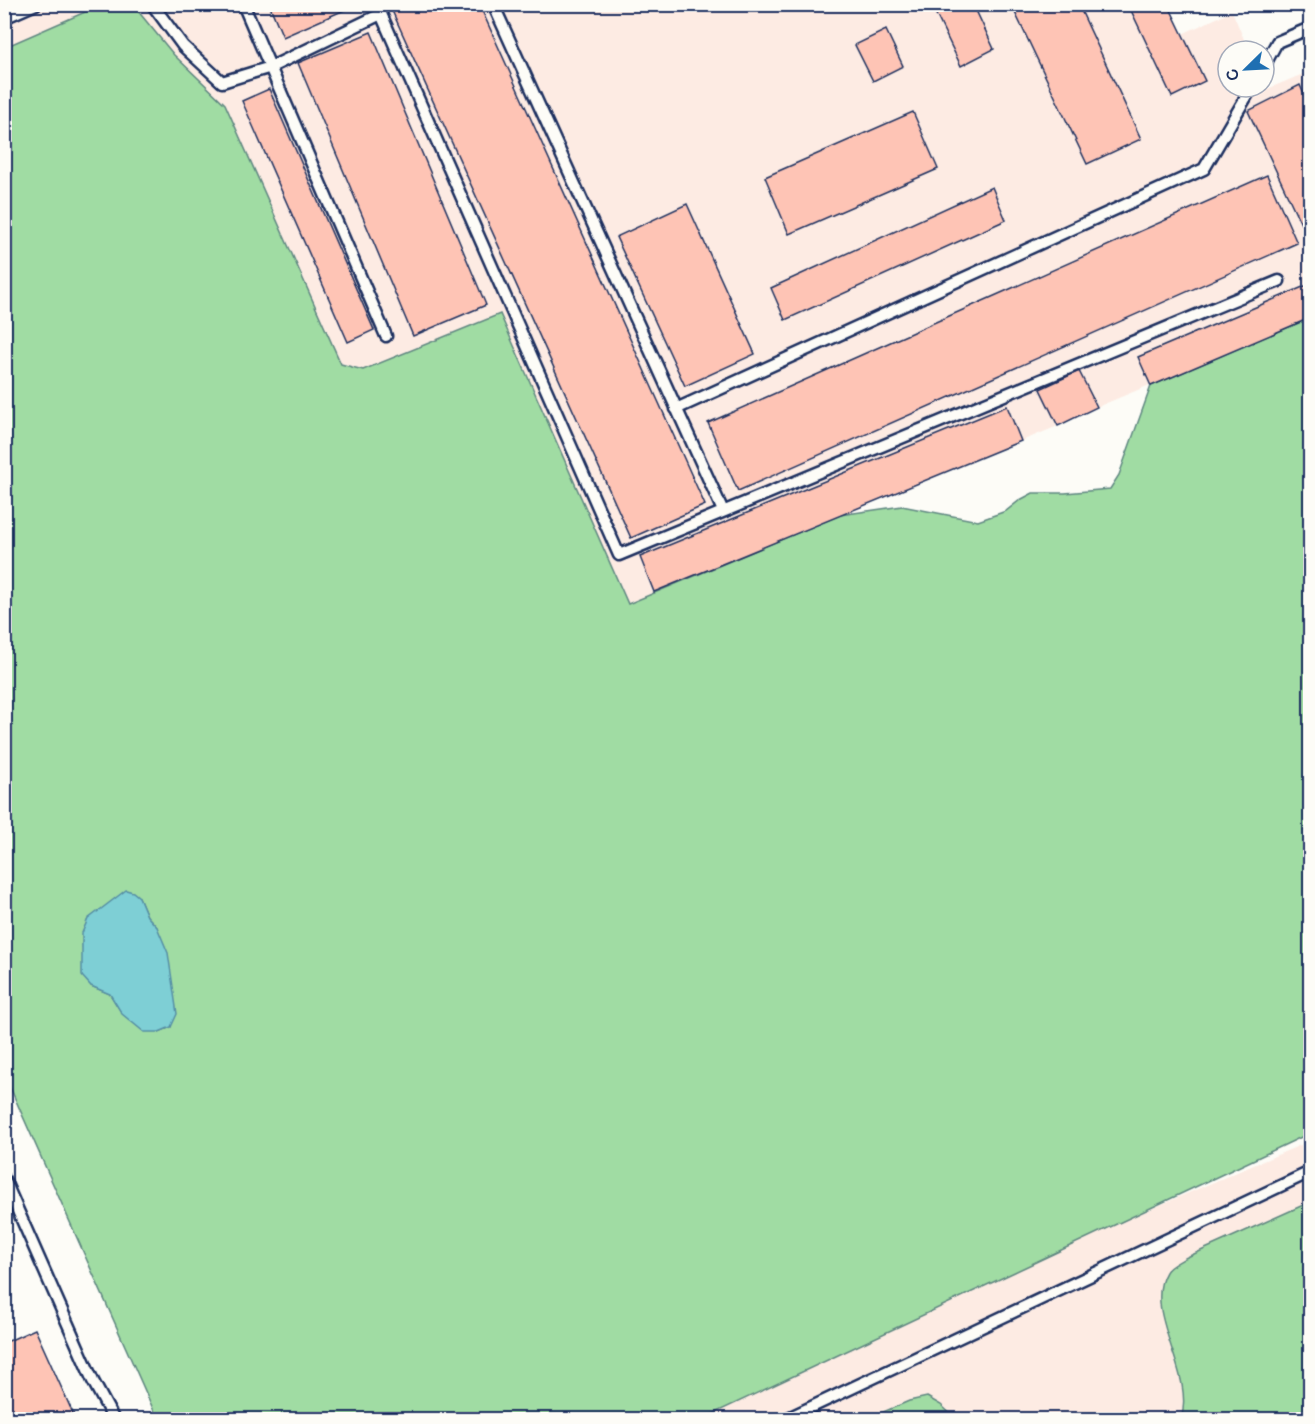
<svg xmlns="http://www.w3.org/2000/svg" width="1315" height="1424" font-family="'Balsamiq Sans',sans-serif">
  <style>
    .built { fill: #fdebe3 }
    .green { fill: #a0dca3; stroke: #5e8680; stroke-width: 1.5; fill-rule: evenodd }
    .water { fill: #7ecfd5; stroke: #568fa5; stroke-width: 1.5 }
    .building { fill: #fec4b5; stroke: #1b2f5e; stroke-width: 1.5 }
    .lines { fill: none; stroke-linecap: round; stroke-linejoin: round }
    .lane-casing { stroke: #1b2f5e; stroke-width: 15 }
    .lane { stroke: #fdfcf7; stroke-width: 10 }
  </style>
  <rect width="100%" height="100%" fill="#fdfcf7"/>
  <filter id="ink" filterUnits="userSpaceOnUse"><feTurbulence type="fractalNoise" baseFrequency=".0167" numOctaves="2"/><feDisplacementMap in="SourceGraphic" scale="12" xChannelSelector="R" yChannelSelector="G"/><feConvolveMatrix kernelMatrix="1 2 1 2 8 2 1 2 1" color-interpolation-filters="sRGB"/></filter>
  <g filter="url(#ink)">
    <path class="built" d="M5,4L101,5L5,47Z
      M1168,4L1182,34L1232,11L1249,51H1228V87H1263L1265,90L1310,71V318L1097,407L1058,426L628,604L500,314L363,370L341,363L225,104L174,55L133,5Z
      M1310,1141V1419L640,1420L876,1326Z"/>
    <path class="green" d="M101,5H133L174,55L225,104L341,364L363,370L500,314L628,604L840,515L902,506L978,521L1006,511L1020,500L1033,493H1065L1110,489L1119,475L1151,386L1310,318V1133L702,1419L158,1420L5,1076V47ZM139,897L147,916L157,927L171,1027L159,1032L122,1013L110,994L91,986C85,960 77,945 88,919Z
      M1310,1202V1419H1181C1196,1374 1142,1312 1166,1272C1169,1266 1179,1262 1185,1258Z
      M927,1397L941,1405L956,1419H867L909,1401Z"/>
    <path class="water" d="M126,890L133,892L139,897L147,916L157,927L168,953L177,1014L171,1027L159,1032H144L122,1014L110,994L91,986L82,976V933L88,919Z"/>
    <path class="building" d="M269,4H358L283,37Z
      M389,4H479L705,505L631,538Z
      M931,4H973L994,49L961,66Z
      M1011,4H1078L1141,139L1087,164Z
      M1128,4H1168L1205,81L1172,97Z
      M886,30L903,66L873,81L855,45Z
      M371,32L486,305L413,336L298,63Z
      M1300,85L1310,108V218L1301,224L1248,111Z
      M269,89L374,330L348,342L242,101Z
      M913,112L938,169L789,234L765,177Z
      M1267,175L1297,243L738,491L708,423Z
      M992,187L1006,220L785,320L771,288Z
      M687,204L755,354L685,386L616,237Z
      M1310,284V318L1151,386L1138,357Z
      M1079,371L1097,407L1058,426L1040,389Z
      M1007,406L1021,441L654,592L640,557Z
      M35,1329L76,1420H4V1343Z"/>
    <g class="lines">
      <defs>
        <path id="lane" d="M152,4L183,46L222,82L271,67L381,14L619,555L1279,281
          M243,4L386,336
          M493,4L723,511
          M4,18L36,4
          M1264,66L1277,42L1310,28
          M676,409L1204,169L1252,87
          M4,1179L93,1381L114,1420
          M784,1420L1310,1172"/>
      </defs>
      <use href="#lane" class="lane-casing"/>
      <use href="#lane" class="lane"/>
    </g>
  </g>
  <rect width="1315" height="1424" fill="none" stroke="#fdfcf7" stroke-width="24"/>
  <rect x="12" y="12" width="1291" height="1400" fill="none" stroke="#1b2f5e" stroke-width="2" filter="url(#ink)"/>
  <g transform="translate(1246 69) rotate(246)"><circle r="28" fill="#fdfcf7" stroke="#a3aaba" stroke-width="1.5"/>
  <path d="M0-4.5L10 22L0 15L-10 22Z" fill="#1f6fb2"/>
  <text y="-9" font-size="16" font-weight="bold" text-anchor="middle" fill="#1b2f5e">С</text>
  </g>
</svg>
